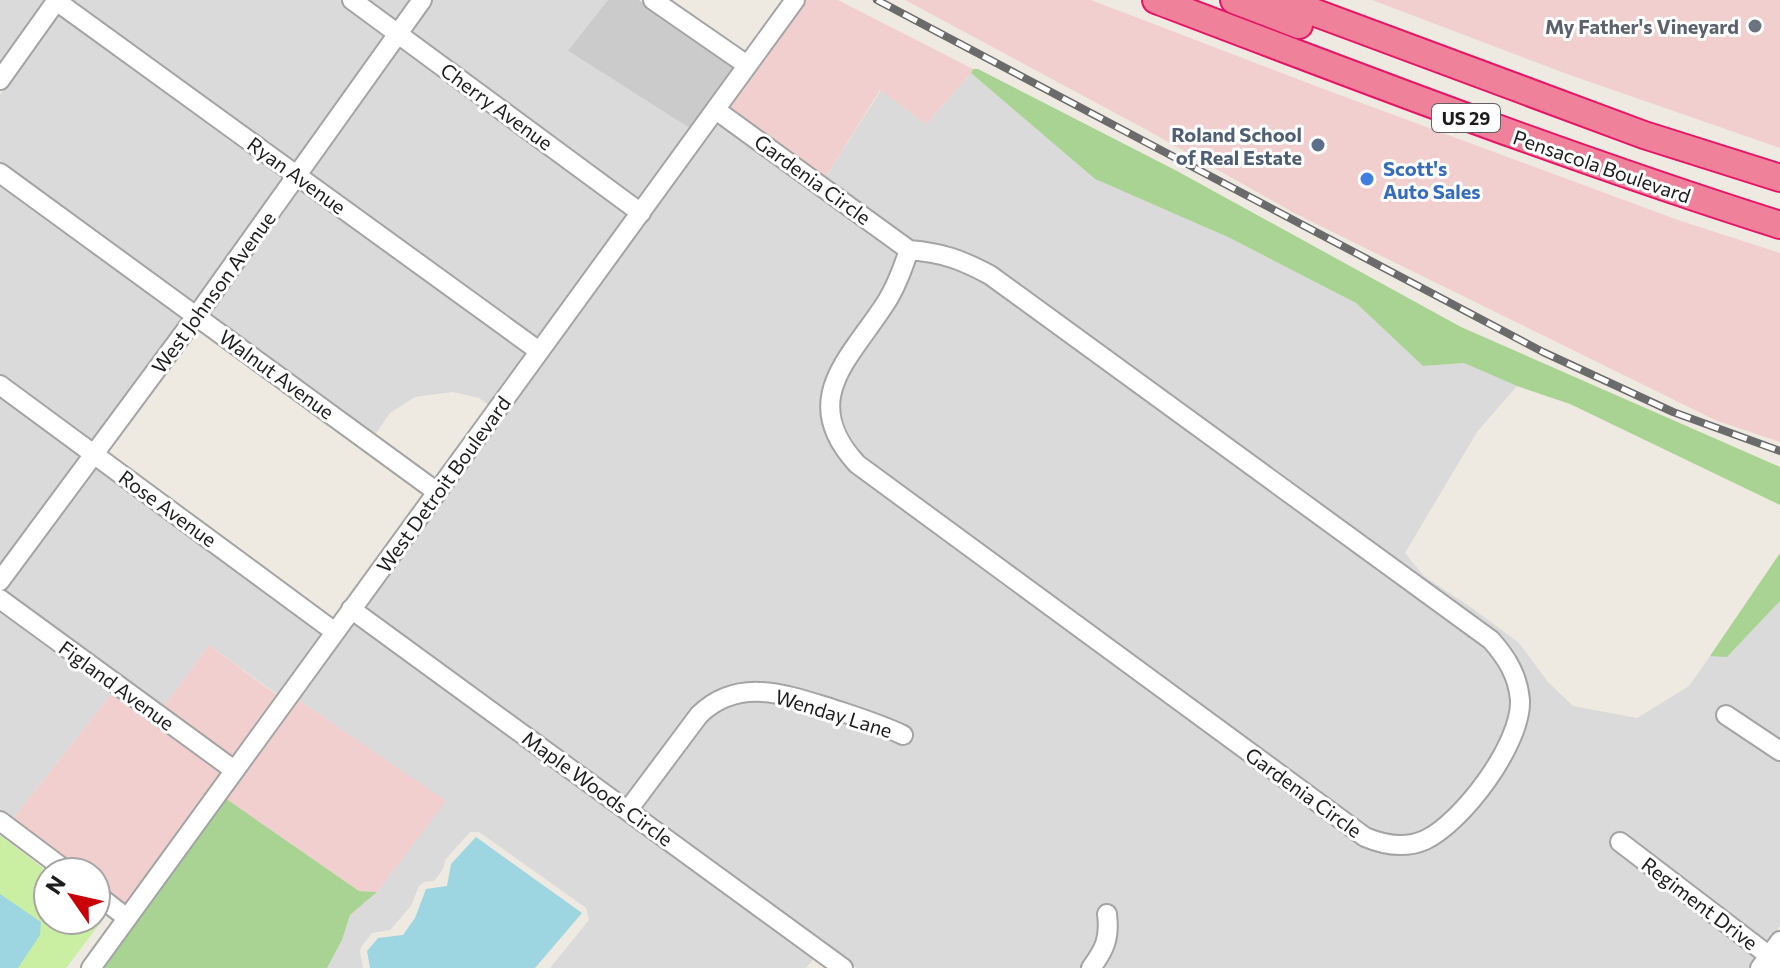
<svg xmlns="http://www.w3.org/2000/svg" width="1780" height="968" font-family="Commissioner,sans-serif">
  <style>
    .residential { fill: #dbdada }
    .commercial { fill: #f2cfcf }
    .religious { fill: #cbcbcb }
    .grass { fill: #cbefa2 }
    .forest { fill: #a8d392 }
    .water { fill: #9dd5e1 }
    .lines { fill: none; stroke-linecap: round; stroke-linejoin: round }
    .minor-casing { stroke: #a4a4a4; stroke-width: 22 }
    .highway-casing { stroke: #e81365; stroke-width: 30 }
    .minor { stroke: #fff; stroke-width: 18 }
    .highway { stroke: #ef819a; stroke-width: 26 }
    .rail-casing { stroke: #6b6b6b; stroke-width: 8 }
    .rail { stroke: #fff; stroke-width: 5; stroke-dasharray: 15; stroke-linecap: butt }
    .worship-dot { fill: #6b7280; stroke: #fff; stroke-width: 3 }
    .service-dot { fill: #5c6f8a; stroke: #fff; stroke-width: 3 }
    .shop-dot { fill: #3f7fe0; stroke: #fff; stroke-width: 3 }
    .labels { text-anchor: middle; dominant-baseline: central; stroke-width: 6; stroke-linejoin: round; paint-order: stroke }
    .shield { fill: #fff; stroke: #616161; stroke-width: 2 }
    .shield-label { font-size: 18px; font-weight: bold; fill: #1d1d1d }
    .worship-label { font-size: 20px; font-weight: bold; fill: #5b616d; stroke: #fff; text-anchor: end }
    .street-label { font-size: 20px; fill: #1d1d1d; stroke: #fff }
    .service-label { font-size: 20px; font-weight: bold; fill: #4e5e75; stroke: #fff; text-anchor: end }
    .shop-label { font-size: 20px; font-weight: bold; fill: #366cbe; stroke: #fff; text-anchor: start }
  </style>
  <rect width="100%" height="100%" fill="#efeae1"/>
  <path class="residential" d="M0,0H43L45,2L0,65Z
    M68,0H340L387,35L295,164Z
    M365,0H412L396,22Z
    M433,0H608L569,52L691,129L638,201L410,33Z
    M59,13L286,176L194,303L0,163V95Z
    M401,45L629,214L537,340L309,174Z
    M971,73L1095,179L1230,238L1356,303L1423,366L1464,363L1517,386L1477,432L1405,553L1424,576L1472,608L1519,643L1548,682L1573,706L1637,718L1689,686L1710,656H1728L1780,601V742L1723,704L1714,716L1780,760V926L1767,944L1618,831L1609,842L1758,956L1748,968H1102L1114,948L1117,929L1114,907L1098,906L1100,927L1098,941L1080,968H856L640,809L706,720L716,711L743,700H765L787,703L879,733L907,746L913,732L883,718L764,684L738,685L720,689L705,697L693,709L626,799L363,608L719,121L899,252L894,269L884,289L831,365L824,385L821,405L823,420L827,436L837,454L851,469L1397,854L1503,771L1518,745L1527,721L1528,703L1520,668L963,253L938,245L912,242L825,178L881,90L926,124Z
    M0,182L185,316L92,443L0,376Z
    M300,186L528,352L489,405L479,398L453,392L415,397L390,413L374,436L208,314Z
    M916,258L938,261L986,282L1477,639L1498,659L1510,687L1512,702L1510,716L1503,736L1488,761L1473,784L1454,805L1432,825L1420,833L1407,836L1394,838L1368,830L862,459L843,433L838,407L840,390L846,375L899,299L910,276Z
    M0,395L83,455L0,566Z
    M97,466L324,633L278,695L209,645L162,709L3,592Z
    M0,609L113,692L12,820L0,811Z
    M354,621L815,957L806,968H550L589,920L586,908L479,832H470L446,859L442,871L434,881L424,882L419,886L411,906L390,930L372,933L361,947L360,952L363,968H327L342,940L350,915L377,892L445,801L297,699Z"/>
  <path class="commercial" d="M806,0H838L973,69L971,73L926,124L880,90L825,178L728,109Z
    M905,0H1091L1321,88L1678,220L1780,253V442L1717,421L1296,214L1145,129Z
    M1372,0H1780V148L1567,74Z
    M209,645L278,696L231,759L162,709Z
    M113,692L222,771L125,907L96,884V872H80L12,820Z
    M297,699L446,801L377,892L359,891L225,798Z"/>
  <path class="religious" d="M608,0H639L736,67L691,129L568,51Z"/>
  <path class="grass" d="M0,835L48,872V920H96V910L105,917L66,968H0Z"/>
  <path class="forest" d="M973,69H978L1177,171L1461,327L1780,467V505L1570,404L1517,386L1464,363L1423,366L1356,303L1230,238L1095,179L971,73Z
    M1780,553V601L1727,657L1710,656Z
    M225,798L359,891L377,892L350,915L342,940L327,968H102Z"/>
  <path class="water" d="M476,837L582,913L535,968H370L367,951L378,938L403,935L415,918L426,889L447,886L451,864Z
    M0,894L41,922L40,935L18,968H0Z"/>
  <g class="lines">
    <defs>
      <path id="minor" d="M55,0L539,351
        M352,0L641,213
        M653,0L747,65
        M0,80L57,0
        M716,110L909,250
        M0,173L437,492
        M909,250C943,253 960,259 990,275L1491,640C1507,658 1518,676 1520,700C1522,743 1463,822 1425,840C1405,849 1384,845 1365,837L857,464C797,399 851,358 887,301C897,285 903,268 909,250Z
        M0,385L335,632
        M0,581L197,315L422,0
        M0,599L234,770
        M351,609L843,968
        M1726,715L1780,751
        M628,810L699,715C739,676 787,695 833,709C857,717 880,724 903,735
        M0,821L68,872
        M1620,842L1780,964
        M96,894L127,918
        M91,968L795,0
        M1091,968C1105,949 1110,938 1107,914
        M1760,968L1780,941"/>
      <path id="highway" d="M1156,0C1363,79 1569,158 1780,225
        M1234,0L1299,25
        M1281,0L1644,135L1780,178"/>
    </defs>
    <use href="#minor" class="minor-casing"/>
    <use href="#highway" class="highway-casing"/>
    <use href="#minor" class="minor"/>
    <use href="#highway" class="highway"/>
    <defs>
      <path id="rail" d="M877,0L1543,352L1673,412L1780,451"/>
    </defs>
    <use href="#rail" class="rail-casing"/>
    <use href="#rail" class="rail"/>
  </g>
  <circle class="worship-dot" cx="1755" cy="26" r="8"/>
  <circle class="service-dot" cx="1318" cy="145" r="8"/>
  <circle class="shop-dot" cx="1367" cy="179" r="8"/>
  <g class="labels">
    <rect class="shield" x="1432" y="104" width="68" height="28" rx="6"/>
    <g class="shield-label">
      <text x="1466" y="118">US 29</text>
    </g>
    <g class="worship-label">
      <text x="1739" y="26">My Father's Vineyard</text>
    </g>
    <g class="street-label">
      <text transform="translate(497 106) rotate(36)">Cherry Avenue</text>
      <text transform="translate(1602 166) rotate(19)">Pensacola Boulevard</text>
      <text transform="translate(297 175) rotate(36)">Ryan Avenue</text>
      <text transform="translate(813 179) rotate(36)">Gardenia Circle</text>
      <text transform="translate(213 292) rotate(-54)">West Johnson Avenue</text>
      <text transform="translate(277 374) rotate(36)">Walnut Avenue</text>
      <text transform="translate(443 484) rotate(-54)">West Detroit Boulevard</text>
      <text transform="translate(168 508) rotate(36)">Rose Avenue</text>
      <text transform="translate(117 685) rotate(36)">Figland Avenue</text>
      <text transform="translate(834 713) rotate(17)">Wenday Lane</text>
      <text transform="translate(598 788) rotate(36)">Maple Woods Circle</text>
      <text transform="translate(1304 792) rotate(36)">Gardenia Circle</text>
      <text transform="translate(1700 903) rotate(37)">Regiment Drive</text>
    </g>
    <g class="service-label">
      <text x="1302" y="134">Roland School<tspan x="1302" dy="23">of Real Estate</tspan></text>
    </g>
    <g class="shop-label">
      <text x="1383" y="168">Scott's<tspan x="1383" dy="23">Auto Sales</tspan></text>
    </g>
  </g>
  <g transform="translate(72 896) rotate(304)"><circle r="38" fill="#ffffff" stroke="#a5a5a5" stroke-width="2"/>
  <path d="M0-6L14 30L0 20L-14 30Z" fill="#ca0009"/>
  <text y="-12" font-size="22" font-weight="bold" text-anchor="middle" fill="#1d1d1d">N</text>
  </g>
</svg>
